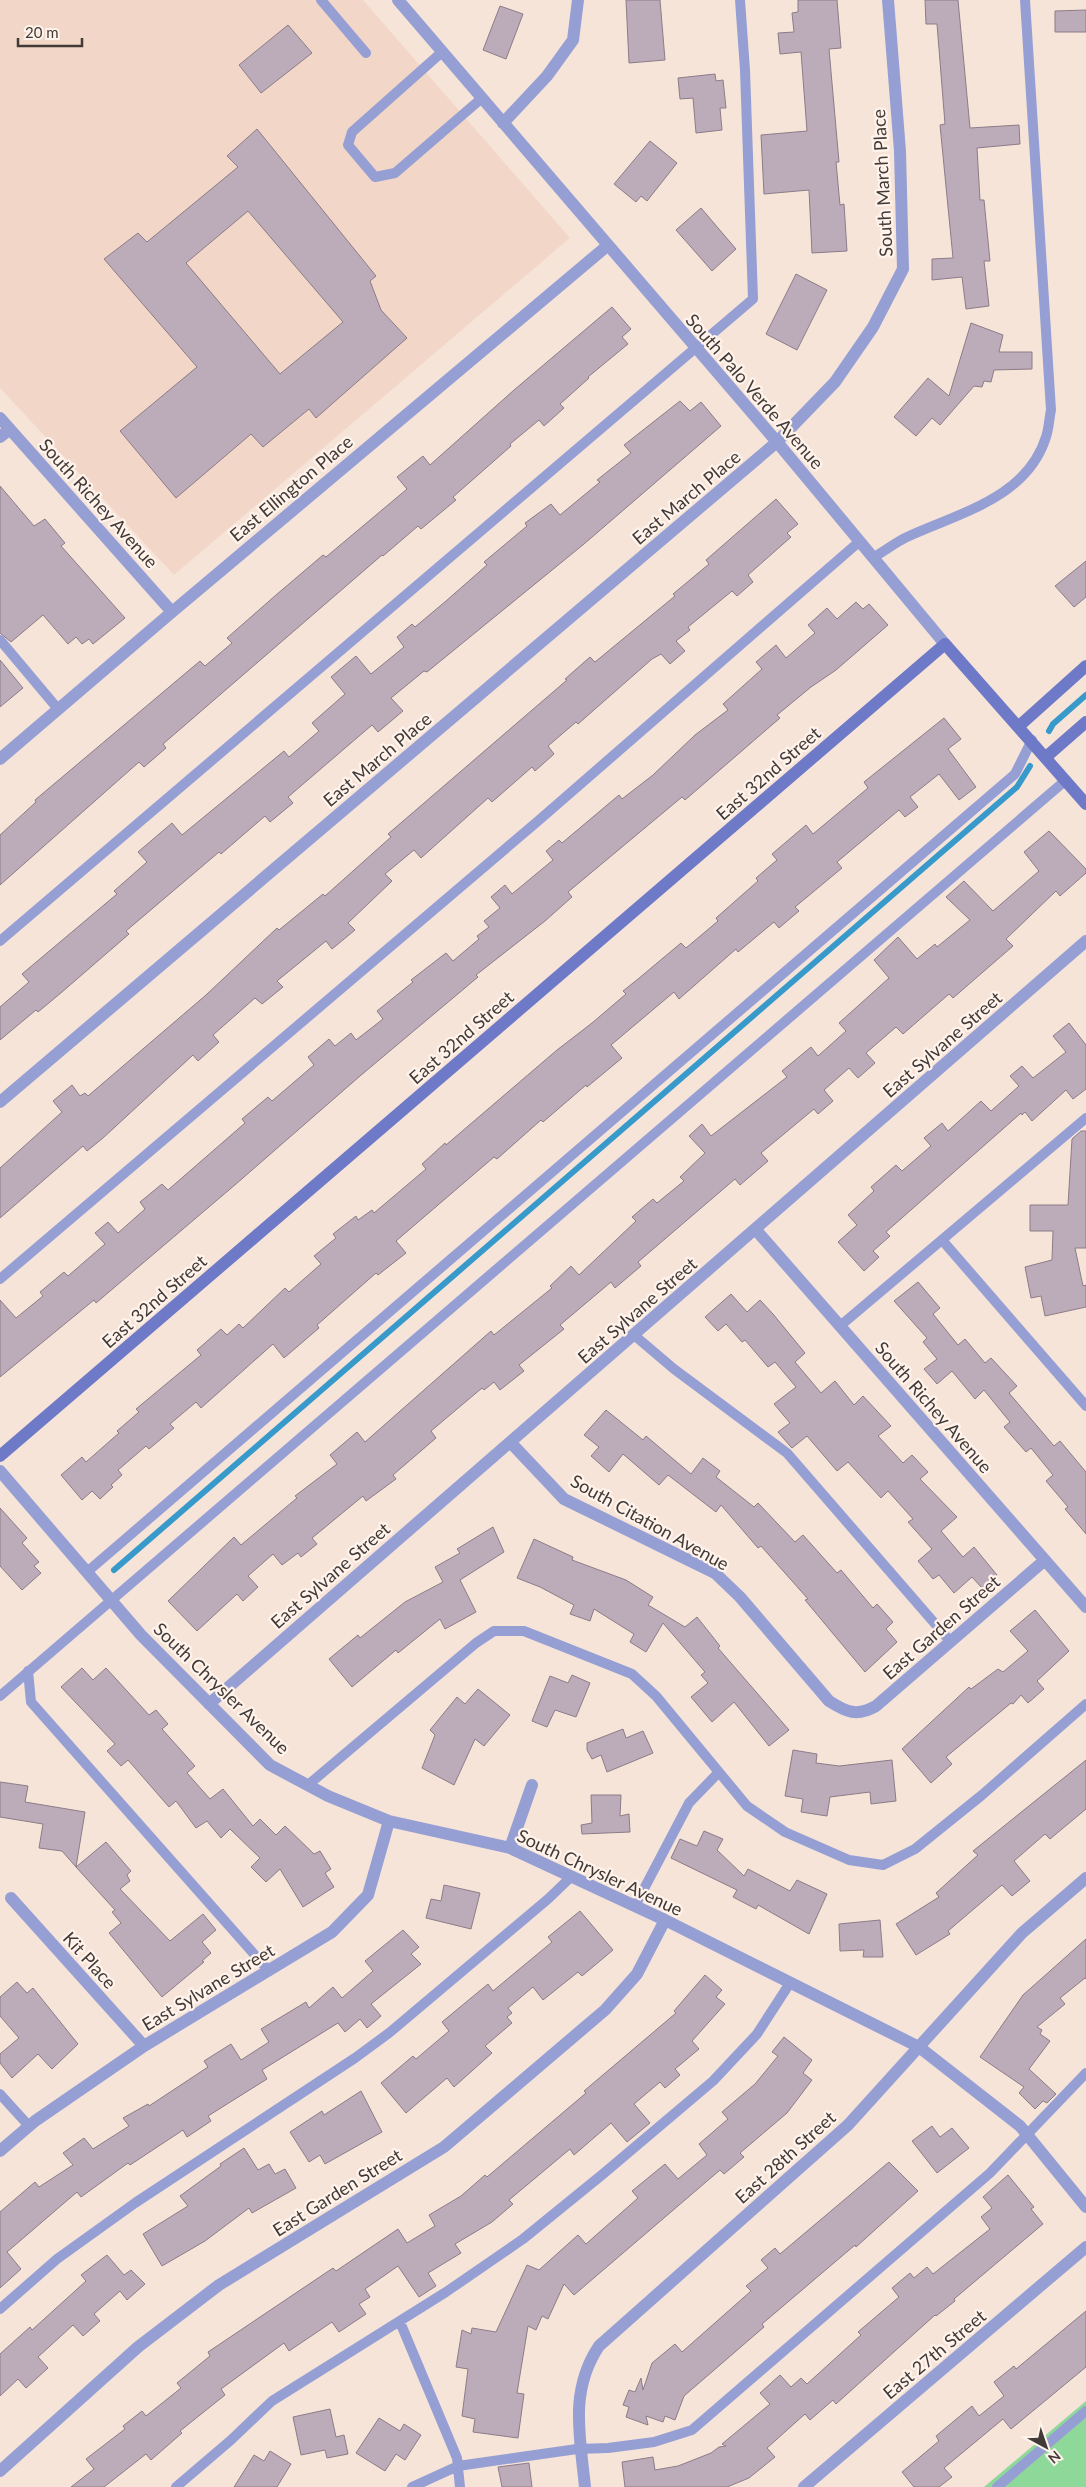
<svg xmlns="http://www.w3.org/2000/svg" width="1086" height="2487" font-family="Lato,sans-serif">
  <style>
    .built { fill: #f2d7c8 }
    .green { fill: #8ed899 }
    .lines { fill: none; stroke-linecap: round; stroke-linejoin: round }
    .stream { stroke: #389acb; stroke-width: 6 }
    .building { fill: #bcabb8; stroke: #8c7c88; fill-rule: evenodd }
    .lane { stroke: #959fd4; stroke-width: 10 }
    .street { stroke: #959fd4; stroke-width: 12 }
    .secondary { stroke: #6e79c7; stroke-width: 12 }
    .labels { text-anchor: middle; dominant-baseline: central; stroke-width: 4.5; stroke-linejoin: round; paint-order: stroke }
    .street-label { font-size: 18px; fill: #413a36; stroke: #fff3ec }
  </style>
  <rect width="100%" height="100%" fill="#f7e4d9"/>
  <path class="built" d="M0,0H363L570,238L174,575L0,388Z"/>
  <path class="green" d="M1086,2401V2487H984Z"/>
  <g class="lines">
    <path class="stream" d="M1049,731L1053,724L1086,695
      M114,1570L1017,787L1030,766"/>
  </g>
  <path class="building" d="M626,0H660L665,60L629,63Z
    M798,0H837L841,48L829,49L839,162H836L840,205L844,204L847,251L812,253L809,190L764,194L761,135L807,131L801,52L780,54L778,33L794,32L792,13L798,12Z
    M925,0H958L970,128L1019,125L1020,144L977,148L980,200H984L990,261H984L989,306L966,309L962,277L932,280V259L953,258L940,125L945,124L937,24H926Z
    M500,6L523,14L506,59L483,50Z
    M1086,10V32H1055V11Z
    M288,25L312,53L261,93L239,65Z
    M715,74L716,81L723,80L726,108H720L722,130L696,133L693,98L680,99L678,78Z
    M257,129L376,276L370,281L381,310L407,338L316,418L309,409L263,447L251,434L176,498L120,431L197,367L104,259L138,233L147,242L238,167L227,156ZM248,211L343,322L280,374L186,263Z
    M650,141L677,163L647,201L641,196L636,202L614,184Z
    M701,208L736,249L712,271L676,230Z
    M796,274L827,290L797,350L766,334Z
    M612,307L631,329L622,337L628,344L588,377L589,378L560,404L564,408L544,426L539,420L510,444L511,446L453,497L456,500L421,529L418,526L383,556L382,555L163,744L166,748L144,767L139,762L0,885V835L36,802L35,800L200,661L205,666L232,643L227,638L276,595L323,555L326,557L407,489L397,477L423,456L430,465L514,390Z
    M971,323L1003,335L999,352H1032V369L994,370L991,382L984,381L982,387L974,386L940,425L932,418L916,436L894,417L928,378L949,396Z
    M680,401L690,411L701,402L721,426L584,544L427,672L424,671L391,698L403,711L378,732L372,725L288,797L293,803L270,822L265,816L221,854L219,852L126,931L129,934L62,992L38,1012L36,1010L0,1040V1007L29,982L22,974L117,894L114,891L147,862L138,852L172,823L182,835L284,751L289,757L319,731L312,723L345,694L331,677L356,656L371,674L404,647L397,637L412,624L415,627L446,601L487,565L484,562L527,526L525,523L551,504L560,515L600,482L597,480L631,453L624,445Z
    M0,486L34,526L45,519L65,543L61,546L125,618L93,644L89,639L82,644L76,637L68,644L43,615L11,642L0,633Z
    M776,499L798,524L787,533L791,537L748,575L753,582L737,596L732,591L688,627L690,630L676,641L685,651L670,664L661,654L652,659L578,724L576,722L548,746L554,754L535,771L532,767L492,802L488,798L421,858L414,850L385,874L392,881L348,923L355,930L332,949L326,941L277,981L283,987L262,1004L255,998L213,1035L219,1042L198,1061L193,1055L103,1138L87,1151L83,1146L0,1218V1168L62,1112L53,1101L72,1085L80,1096L85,1093L88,1096L206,995L277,928L279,930L323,894L325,896L391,837L388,834L567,680L565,679L590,657L595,662L675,596L673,594L709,564L706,560Z
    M1086,561V597L1074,607L1055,586Z
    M856,602L863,609L869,604L888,625L836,670L811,687L777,715L780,718L685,800L682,797L568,892L572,897L545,921L476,975L478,977L360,1076L236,1184L96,1303L94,1300L0,1377V1300L16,1318L43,1296L40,1292L64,1272L68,1276L105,1244L95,1233L108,1222L118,1233L145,1209L140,1202L162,1184L168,1190L245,1123L242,1119L268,1097L272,1101L314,1065L308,1057L329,1039L335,1046L351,1033L356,1040L383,1019L377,1011L413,982L411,980L446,953L453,961L479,939L477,936L489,927L484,921L500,908L491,897L505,885L512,894L553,860L546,851L559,840L562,843L619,795L622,799L653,775L695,735L728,710L723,704L762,669L756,662L776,645L786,658L815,633L808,625L827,608L837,619Z
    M0,660L23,688L0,707Z
    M944,718L961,739L948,749L976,787L959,800L939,774L910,797L918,807L905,817L899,810L837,862L842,868L795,907L799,911L779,928L774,922L738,952L736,949L679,999L674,992L611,1045L622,1058L587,1087L586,1085L543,1122L541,1120L497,1159L494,1157L396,1241L406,1253L378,1275L376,1273L317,1325L319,1328L284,1358L273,1344L201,1408L196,1402L170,1424L174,1428L149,1449L146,1446L118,1470L122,1475L111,1485L113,1487L100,1499L92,1491L82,1500L61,1475L82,1457L86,1462L119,1433L117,1431L139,1412L136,1409L201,1355L197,1350L221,1329L227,1335L239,1324L243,1328L285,1288L289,1292L321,1264L314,1256L336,1238L333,1234L356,1216L358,1220L372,1210L374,1213L426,1169L422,1164L445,1143L446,1145L557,1050L592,1023L626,994L623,991L638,979L681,943L686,948L718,921L716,918L758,881L756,878L777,860L772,854L806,825L813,834L868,788L864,782Z
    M1049,831L1086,869V873L1060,896L1056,891L1006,939L1013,946L953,998L949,994L903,1034L896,1027L866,1053L875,1063L858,1078L849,1068L824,1090L833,1101L818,1114L814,1109L761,1153L768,1161L740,1185L735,1179L638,1262L641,1266L615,1288L611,1282L560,1325L564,1329L519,1365L524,1371L500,1390L494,1382L484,1390L482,1388L431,1431L436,1438L393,1475L396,1479L366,1501L363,1496L312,1538L317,1544L301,1557L298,1553L282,1565L273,1554L248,1576L258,1587L243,1601L237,1594L197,1631L168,1601L234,1537L241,1545L297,1498L295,1496L337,1464L330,1455L357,1432L365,1442L491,1331L494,1335L552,1288L550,1286L571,1266L579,1275L636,1221L632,1217L653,1199L657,1203L684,1181L680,1177L705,1153L689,1136L702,1124L711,1136L787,1077L782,1071L811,1047L818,1056L846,1031L839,1023L889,978L874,960L898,937L917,959L935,944L937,947L970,920L946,897L964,881L993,911L1039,871L1024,852Z
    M1069,1023L1086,1045V1089L1073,1099L1066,1090L1032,1121L1025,1112L1022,1115L1021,1113L886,1232L890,1236L873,1251L879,1257L864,1271L838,1242L857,1225L848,1215L874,1191L871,1187L896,1165L902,1171L931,1146L924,1138L942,1123L948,1131L981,1101L991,1111L1019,1086L1010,1076L1022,1066L1033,1078L1066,1052L1053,1036Z
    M1081,1131H1086V1248H1075L1083,1286L1086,1285V1307L1045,1316L1041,1296L1031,1298L1025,1267L1052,1260L1053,1231H1030V1205H1068L1072,1139Z
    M918,1282L940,1308L933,1314L958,1345L965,1339L985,1363L991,1358L1017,1386L1009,1393L1054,1446L1060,1441L1086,1472V1534L1065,1509L1068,1507L1046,1481L1053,1475L1031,1448L1026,1452L1004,1427L1010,1422L984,1390L975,1399L952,1371L937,1384L924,1369L937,1359L923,1342L927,1338L894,1301Z
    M731,1294L747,1312L760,1300L773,1314L805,1353L795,1362L821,1393L835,1381L854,1405L863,1396L891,1426L878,1436L903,1463L912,1455L928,1472L920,1479L957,1517L941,1531L963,1557L974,1547L997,1575L982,1588L972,1577L954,1593L939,1575L933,1579L918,1561L932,1549L908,1522L913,1519L888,1491L881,1498L848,1462L837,1471L807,1436L792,1448L790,1446L778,1432L790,1423L774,1404L796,1387L775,1362L768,1367L745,1340L742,1342L726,1324L718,1331L705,1317Z
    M606,1410L643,1440L646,1436L691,1474L703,1458L720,1471L716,1477L754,1507L758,1503L795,1542L803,1535L837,1573L841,1570L873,1608L877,1604L893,1622L886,1629L897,1642L865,1672L805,1600L808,1599L761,1546L758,1548L721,1505L716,1512L668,1475L659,1485L623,1454L609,1472L591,1456L599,1447L584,1435Z
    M0,1508L27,1538L22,1543L39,1562L34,1566L41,1573L22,1590L0,1566Z
    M493,1527L504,1552L460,1580L476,1612L445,1629L440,1619L398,1653L396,1650L352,1687L329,1659L358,1635L360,1638L405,1602L443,1582L435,1567L460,1553L457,1549Z
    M534,1539L573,1557L572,1560L626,1580L653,1597L648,1605L685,1627L697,1617L720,1646L718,1648L789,1730L769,1746L734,1702L712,1722L691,1697L708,1683L701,1675L705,1672L663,1623L646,1652L630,1642L634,1634L594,1609L590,1621L570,1614L574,1605L540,1587L517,1578Z
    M1035,1610L1069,1651L1037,1681L1044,1689L1028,1703L1021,1695L1013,1704L1011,1703L946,1757L952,1764L931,1783L902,1749L969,1687L971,1689L998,1669L1003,1672L1028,1651L1010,1631Z
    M82,1668L93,1680L106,1668L149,1715L156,1710L168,1724L162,1729L195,1766L187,1773L210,1799L223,1789L253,1826L260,1819L276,1835L285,1826L314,1854L320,1851L331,1869L325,1873L334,1887L303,1907L280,1869L266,1882L251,1867L260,1858L230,1829L221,1838L207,1821L196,1828L176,1801L169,1807L128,1760L121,1766L107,1751L115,1744L61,1687Z
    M572,1675L590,1683L576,1717L555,1710L547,1727L532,1721L550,1676L568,1683Z
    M478,1689L510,1715L484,1746L475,1739L454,1785L422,1768L435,1735L430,1730L457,1697L465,1704Z
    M623,1729L626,1738L643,1731L653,1753L607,1772L601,1755L592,1759L587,1750V1743Z
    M793,1750L817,1754L816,1763L839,1766L892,1760L896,1801L871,1804L870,1792L830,1797L827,1816L801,1812L803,1799L785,1796Z
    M1086,1760V1809L1050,1839L1045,1834L1014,1861L1030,1881L1012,1896L1002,1885L948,1931L950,1934L916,1955L896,1924L939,1897L936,1893L978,1855L973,1851Z
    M0,1782L28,1786L25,1802L85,1812L76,1867L62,1851L39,1848L43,1824L0,1817Z
    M591,1795H621L620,1816L629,1814L630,1832L582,1834L581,1825L592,1823Z
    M704,1831L723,1839L717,1850L744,1876L748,1869L790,1891L797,1880L827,1894L809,1934L758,1905L756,1909L733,1897L737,1890L671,1858L680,1839L697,1846Z
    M106,1842L131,1871L127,1875L130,1881L120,1889L170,1941L203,1914L216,1930L202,1942L211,1953L202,1961L204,1962L162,1997L109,1933L121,1923L112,1912L115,1910L76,1867Z
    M444,1885L480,1893L471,1929L426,1918L431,1899L441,1901Z
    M580,1911L613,1950L582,1976L578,1972L543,2000L533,1987L508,2008L512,2013L507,2017L512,2023L485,2046L492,2053L454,2087L447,2078L406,2113L381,2083L413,2056L416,2059L449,2031L442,2022L488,1984L493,1991L552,1942L548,1937Z
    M880,1920L883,1957H863L864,1950L840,1951L839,1924Z
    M403,1930L419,1947L411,1954L421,1964L371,2004L381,2016L367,2028L360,2019L345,2032L338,2023L262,2070L267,2079L208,2116L211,2121L187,2137L183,2130L130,2165L128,2163L81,2197L77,2192L7,2252L21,2269L0,2288V2212L35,2182L39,2187L73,2165L63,2153L84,2138L93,2149L129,2126L123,2118L148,2104L149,2106L208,2067L204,2061L231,2044L241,2060L269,2042L261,2029L306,2002L309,2008L333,1987L342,1998L373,1971L365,1961Z
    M1086,1939V1979L1085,1978L1060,1998L1065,2004L1037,2027L1042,2030L1040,2034L1050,2041L1029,2069L1056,2094L1047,2103L1043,2101L1035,2109L1019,2093L1024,2087L980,2057L1023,1995Z
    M705,1975L722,1990L716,1997L725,2004L692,2041L699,2049L675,2069L680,2075L665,2088L660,2082L634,2104L650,2123L627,2142L611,2123L574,2155L570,2149L509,2200L513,2204L492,2222L455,2244L461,2253L428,2273L436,2286L419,2297L398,2266L365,2289L370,2297L359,2304L366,2314L339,2332L332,2322L289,2351L284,2343L221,2389L225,2395L180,2431L182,2433L151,2460L146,2454L104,2487H71L94,2469L86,2459L125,2429L123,2426L142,2411L146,2416L181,2388L177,2383L210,2356L208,2352L333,2268L336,2271L398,2229L407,2243L435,2226L429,2215L461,2196L485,2175L487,2177L586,2093L584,2091L676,2013L674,2011Z
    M17,1982L27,1993L33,1988L78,2044L52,2069L38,2054L12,2078L0,2063V2054L19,2038L0,2016V1997Z
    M784,2037L812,2060L803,2073L812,2080L787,2113L740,2153L744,2157L724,2174L720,2170L574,2295L564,2284L548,2319L542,2316L536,2330L528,2326L517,2393L524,2394L518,2438L473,2432L475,2419L462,2416L468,2369L456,2367L462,2330L471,2334L472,2328L496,2332L527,2265L539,2270L578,2235L586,2244L638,2198L632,2191L665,2164L678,2179L707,2155L699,2144L728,2119L722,2112L755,2084L778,2056L772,2052Z
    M361,2091L382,2132L325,2164L320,2155L309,2162L290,2132L322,2111L324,2115Z
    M932,2126L940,2137L952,2128L969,2148L937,2173L912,2141Z
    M244,2148L258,2170L269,2164L275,2174L285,2169L296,2188L252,2213L249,2208L205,2241L162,2266L143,2234L188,2206L180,2196L221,2166L220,2164Z
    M889,2162L918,2191L856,2247L855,2245L762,2324L764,2327L684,2396L675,2420L665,2416L663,2422L646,2416L648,2425L626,2417L629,2407L623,2405L629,2390L635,2392L641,2378L643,2390L652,2363L675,2344L682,2352L751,2291L746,2286L768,2268L761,2260L775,2248L780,2254Z
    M1008,2175L1034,2207L1031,2209L1043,2224L954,2299L955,2301L936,2316L935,2315L836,2404L833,2400L810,2420L805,2414L767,2448L775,2457L749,2478L727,2487H625L622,2462L653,2457L655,2470L678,2466L711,2453L719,2447L726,2446L722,2444L770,2404L760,2393L780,2375L791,2387L801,2378L807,2384L861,2335L858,2332L899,2297L892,2288L910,2273L914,2278L927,2267L933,2274L990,2229L981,2217L992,2208L983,2197Z
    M107,2255L124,2275L131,2270L145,2284L127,2300L120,2291L94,2314L100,2321L83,2336L73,2325L38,2357L48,2368L26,2388L18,2379L0,2396V2354L30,2327L32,2330L86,2281L81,2275Z
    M1086,2311V2367L1011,2429L1003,2419L944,2468L952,2477L939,2487H914L902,2472L939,2441L936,2436L972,2406L979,2416L1004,2396L994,2382L1014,2366L1016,2369Z
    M330,2409L336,2437L344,2435L348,2454L327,2458L325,2450L301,2455L293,2417Z
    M379,2418L400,2431L404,2424L421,2435L405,2460L396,2454L385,2471L356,2453Z
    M270,2451L291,2464L277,2487H234L254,2455L264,2461Z
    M529,2463L532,2487H502L498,2467Z"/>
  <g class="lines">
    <path class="lane" d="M321,0L366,53
      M442,52L352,132L348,145L375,177L395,173L482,98
      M874,557C885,551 896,542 907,537C959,513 1027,498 1046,437C1049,428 1049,419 1051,410L1025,0
      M0,640L58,709
      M0,941L753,299L745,70L740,0
      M942,1240L1086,1406
      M0,1279L538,821L860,541
      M840,1326L1086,1118
      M634,1335L674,1369L787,1453L950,1641
      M87,1572L1015,774L1032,740
      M28,1671L31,1702L269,1971
      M0,1696L1066,780
      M308,1785L476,1643L494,1631H524L632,1674L656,1696L747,1806L785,1832L849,1860L883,1865L915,1849L982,1795L1086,1704
      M635,1906L689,1803L719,1772
      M0,2094L29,2126
      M0,2309L57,2259L135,2203L355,2058L389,2033L548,1899L572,1876
      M400,2322L457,2458L460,2487
      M176,2487L231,2440L272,2401L446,2292L523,2239L603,2174L713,2081L757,2034L790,1983
      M412,2487L458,2466L577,2449L608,2448L654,2442L692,2430L990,2173L1086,2073
      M997,2487L1086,2411"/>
    <path class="street" d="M398,0L777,442L945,644
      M503,123L547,76L573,40L578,0
      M0,418L172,612
      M0,437L10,429
      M0,759L172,612L607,246
      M0,1102L777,442L835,382L873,327L903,269L900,151L888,0
      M756,1230L1086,1607
      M510,1442L564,1499L715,1573L740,1597L829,1701C846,1712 857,1717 876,1706L1045,1560
      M0,1471L141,1635L270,1765L328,1796L389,1821L510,1848L665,1920L919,2047L1020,2126L1086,2207
      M209,1704L1086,941
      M510,1848L532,1785
      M11,1898L144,2046
      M0,2151L35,2121L144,2046L332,1932L368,1895L389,1821
      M0,2471L138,2347L219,2285L444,2147L605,2010L637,1974L665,1920
      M585,2487C580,2436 569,2391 599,2346L848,2125L1022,1933L1086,1878
      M804,2487L1086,2247"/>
    <path class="secondary" d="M1019,726L1086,666
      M1046,757L1086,722
      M0,1456L945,644L1086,804"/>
  </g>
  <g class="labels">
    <g class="street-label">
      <text transform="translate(882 183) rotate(-93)">South March Place</text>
      <text transform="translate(755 391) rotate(49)">South Palo Verde Avenue</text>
      <text transform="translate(291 488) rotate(-40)">East Ellington Place</text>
      <text transform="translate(686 497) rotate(-40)">East March Place</text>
      <text transform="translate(99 503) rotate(48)">South Richey Avenue</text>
      <text transform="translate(377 759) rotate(-40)">East March Place</text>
      <text transform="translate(768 773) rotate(-41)">East 32nd Street</text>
      <text transform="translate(461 1037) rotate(-41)">East 32nd Street</text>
      <text transform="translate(942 1044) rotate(-41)">East Sylvane Street</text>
      <text transform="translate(154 1301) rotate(-41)">East 32nd Street</text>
      <text transform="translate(637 1310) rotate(-41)">East Sylvane Street</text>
      <text transform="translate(934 1407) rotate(49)">South Richey Avenue</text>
      <text transform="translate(650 1522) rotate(29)">South Citation Avenue</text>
      <text transform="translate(330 1575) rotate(-41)">East Sylvane Street</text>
      <text transform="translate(941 1627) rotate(-41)">East Garden Street</text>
      <text transform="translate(222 1688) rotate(44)">South Chrysler Avenue</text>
      <text transform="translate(600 1872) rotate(25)">South Chrysler Avenue</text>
      <text transform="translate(90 1960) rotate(48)">Kit Place</text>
      <text transform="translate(208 1987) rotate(-31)">East Sylvane Street</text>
      <text transform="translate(785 2157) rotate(-42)">East 28th Street</text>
      <text transform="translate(337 2192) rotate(-32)">East Garden Street</text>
      <text transform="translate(934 2354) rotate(-40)">East 27th Street</text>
    </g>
  </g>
  <g transform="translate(1046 2447) rotate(140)" stroke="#fff3ec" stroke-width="4" paint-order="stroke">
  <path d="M0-4L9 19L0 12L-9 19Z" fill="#413a36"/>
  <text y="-8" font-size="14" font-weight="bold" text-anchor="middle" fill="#413a36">N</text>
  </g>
  <path d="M18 38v8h64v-8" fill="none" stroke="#413a36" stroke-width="2.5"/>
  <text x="25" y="38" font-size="15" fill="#413a36" stroke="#fff3ec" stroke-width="4" paint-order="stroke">20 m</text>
</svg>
